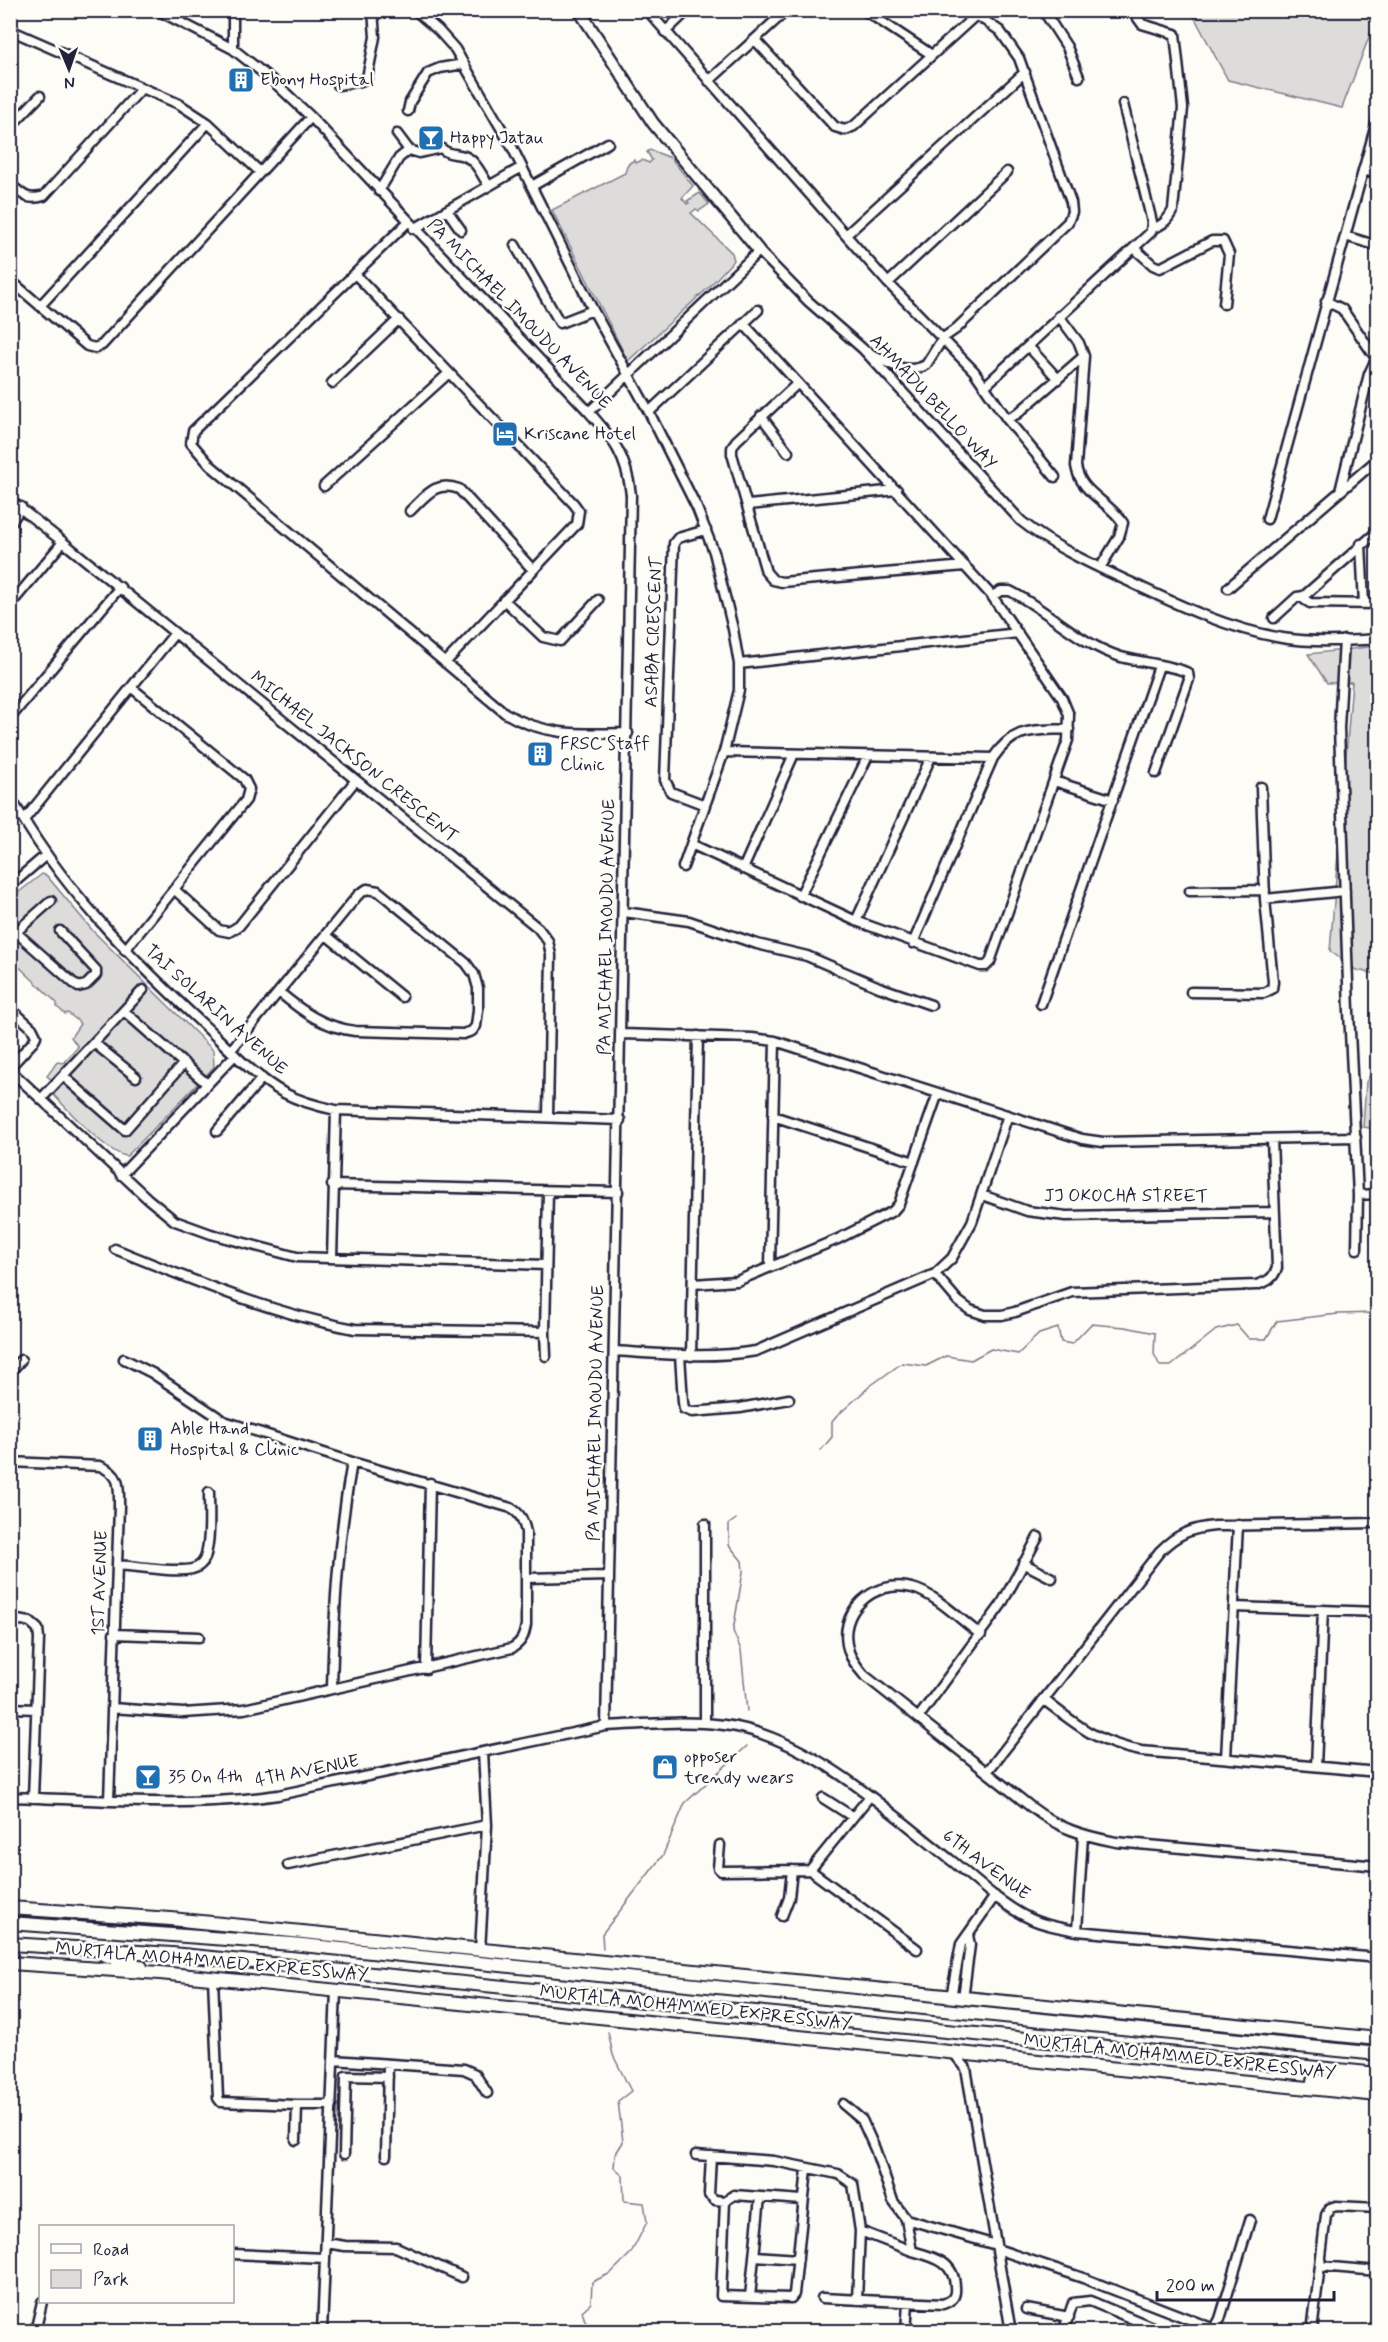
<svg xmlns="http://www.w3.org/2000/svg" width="1388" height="2342" font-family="Mynerve,sans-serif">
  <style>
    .green { fill: #dddcdb; stroke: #807f8b; stroke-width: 1.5 }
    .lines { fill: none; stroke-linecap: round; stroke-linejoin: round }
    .stream { stroke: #787885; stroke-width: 1.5 }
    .minor-casing { stroke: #22223b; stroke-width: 13 }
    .major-casing { stroke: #22223b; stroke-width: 15 }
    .highway-casing { stroke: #22223b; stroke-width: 16 }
    .minor { stroke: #fdfcf7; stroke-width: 8 }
    .major { stroke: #fdfcf7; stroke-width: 10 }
    .highway { stroke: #fdfcf7; stroke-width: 12 }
    .labels { text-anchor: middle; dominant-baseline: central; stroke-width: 5; stroke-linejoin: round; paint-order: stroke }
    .poi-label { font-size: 18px; fill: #22223b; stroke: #fdfcf7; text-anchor: start }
    .street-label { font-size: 18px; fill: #22223b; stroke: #fdfcf7 }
  </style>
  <rect width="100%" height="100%" fill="#fdfcf7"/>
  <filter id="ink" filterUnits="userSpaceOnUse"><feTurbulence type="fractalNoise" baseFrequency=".0167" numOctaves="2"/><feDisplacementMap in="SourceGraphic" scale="12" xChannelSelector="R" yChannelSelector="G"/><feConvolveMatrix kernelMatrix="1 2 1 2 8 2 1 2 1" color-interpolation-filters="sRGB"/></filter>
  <g filter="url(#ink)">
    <path class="green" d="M1377,10V16L1342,108L1228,80L1191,11Z
      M650,150L671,158L693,186L682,198L687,204L689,203L687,201L700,193L709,204L699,211L696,209L691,213L732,253L734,260L709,287L628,361L552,210L625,173C626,167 628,163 634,160L636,163L642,160L649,163L652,160L647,152Z
      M1377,646V974L1356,970L1330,951L1352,682L1327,683L1308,654Z
      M42,874L47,876L93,931L213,1050L214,1067L127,1156C106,1154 63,1104 46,1087L52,1080L47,1076L57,1062L63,1063L78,1047L71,1037L80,1024L78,1021L68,1013L65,1014L57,1007V1003L11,959L10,899Z
      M1377,1063V1129L1363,1127L1366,1082Z"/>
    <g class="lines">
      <path class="stream" d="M821,1450L832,1437V1422L838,1415L870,1386L902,1363L926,1366L946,1356L971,1360L991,1349L1018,1354L1039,1334L1058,1328L1061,1342L1072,1344L1091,1324L1125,1327L1155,1333L1154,1354L1160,1366H1171L1216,1330L1237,1325L1249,1339H1266L1277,1321L1338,1314L1378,1313
        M736,1519L729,1524V1545L742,1561L743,1572L733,1631L741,1650L747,1711
        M603,1949L602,1934L663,1855L685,1803L747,1746
        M593,2332L585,2321L582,2311L591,2303L592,2282L611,2273L631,2253L647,2222L644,2203L624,2201L623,2176L614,2168L615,2155L623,2142L618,2101L631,2091L613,2055L608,2032"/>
      <defs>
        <path id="minor" d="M157,10L233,49L272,80L311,117L589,412C614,440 627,457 631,495L606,1726
          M233,10V49
          M415,10L438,30L455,49L512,147L593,310L649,412L697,508L714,552L733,629L739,664V690L724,752L683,867
          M647,10L888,283L974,371L1007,419L1017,414L1084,356
          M864,10L932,55
          M1043,10L1067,47L1079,77
          M1132,10L1142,24L1175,34L1183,108L1173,210C1167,221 1163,225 1151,229
          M981,18L988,10
          M10,30L179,104L208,123L260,172
          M665,32L688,10
          M755,40L835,127L845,130L854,126L975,16
          M709,81L787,10
          M338,85L361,81L367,78L375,37L373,10
          M408,111L410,102L428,73L440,68L464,64
          M10,127L40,96
          M409,150L419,153L441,148C448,155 454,153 464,156C476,160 482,176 489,186
          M1363,170L1378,174
          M10,184C23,195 27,201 44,196L142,88
          M532,186L608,143
          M379,191L399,158L409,150L397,134
          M447,210L461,230
          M408,222L193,431L191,443L210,465L505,713C545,737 583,734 628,733
          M414,229L522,167
          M846,235L1025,72
          M1345,236L1378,246
          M515,245L560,323L593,310
          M1135,249L1153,265L1160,268L1212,241H1223L1229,254L1224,304
          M356,275L574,504L579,511L577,524L445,663
          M10,280L87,346L95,348L102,345L311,117
          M888,283L1007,172
          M1326,301L1342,309L1378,361
          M40,306L208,123
          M1059,316L1079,343L1084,356L1076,466C1080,493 1109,501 1123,523L1119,537L1100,568
          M1028,346L1058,379
          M868,352C885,362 906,376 926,365L943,338L956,329L1068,222L1072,212L1071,202L1019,58L1000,31L981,18L962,10
          M332,383L399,319
          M798,383L736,441L732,448V454L766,572L773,580L782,582L965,566
          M985,386L1151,232L1152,222L1123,104
          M589,412L759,251L808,301L863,349L1021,521C1055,548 1093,565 1132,583C1180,606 1229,629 1282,638C1313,643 1346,641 1378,639
          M649,412L758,310
          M761,416L788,452
          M1007,419L1055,477
          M324,486L449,373
          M1340,491L1369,374L1376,359
          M10,500L63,542
          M748,505L897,490
          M410,511C426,496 435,480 459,489L533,570
          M1267,519L1378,117
          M10,524L21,507
          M1378,531L1304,596L1305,600L1310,603L1378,604
          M1361,544L1364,604
          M1228,588L1378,459
          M992,596L1001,591H1010C1048,610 1079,644 1121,657C1135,661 1180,667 1188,673L1189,679L1156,773
          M504,600L543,637L560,641L598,600
          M10,605L63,542L538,928L548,941L551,955L548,1117
          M1274,618L1297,597L1304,596
          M1344,640L1339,728L1349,1011L1358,1195L1378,1194
          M739,664L1018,633
          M10,718L120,587
          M724,752L993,758C1015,726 1033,731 1069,729
          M1054,781L1113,800
          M10,796C59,886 132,959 207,1028C231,1051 255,1077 284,1093C301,1102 317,1106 336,1110L620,1120
          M705,805L671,792L665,780L674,543L678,538L706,530
          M24,820L175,633
          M691,844L856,921L980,966H986L990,962L1068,740L1069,715L1062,698L992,596L743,323
          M743,869L794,754
          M10,886L46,855
          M175,890L219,930L229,932L239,926L355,781
          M1190,891L1265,890
          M800,896L868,756
          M1265,899L1345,891
          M624,912L689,921L757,944L807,956L879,987L931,1005
          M856,921L931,757
          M10,927L78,987L86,985L96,975V970L60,931
          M16,932L51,901
          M326,935L402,997
          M913,943L993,758
          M125,950L246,800L249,789L244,779L132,688
          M1191,992L1264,993L1272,989L1273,982L1265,899L1261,787
          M1041,1004L1159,666
          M10,1008L32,1028L36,1036L33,1042L10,1067
          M124,1011L207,1084
          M621,1034L752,1038L775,1041L1082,1139L1103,1142L1356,1137
          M94,1043L136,1077
          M231,1050L358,895L367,889L378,891L466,963L474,974L478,988V1010L476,1026L472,1031L463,1034L355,1031C323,1027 303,1012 279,992
          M10,1070L147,1198L175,1221L211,1234L297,1257L545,1265
          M63,1076L125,1130L184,1063
          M41,1099L143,990
          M773,1116L914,1162
          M217,1131L262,1078
          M121,1175L235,1055
          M332,1185L618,1192
          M982,1195L1027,1211L1066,1216L1274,1212
          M115,1249C192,1280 273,1314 355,1329L545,1332L548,1191
          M1357,1249L1358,1195
          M332,1258L336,1110
          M770,1266L775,1041
          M935,1274L958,1301L970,1310L985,1315H1002L1015,1312L1072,1292L1256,1285C1267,1282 1273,1279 1277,1268L1272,1139
          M693,1284L737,1281L838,1239L893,1211L899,1204L938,1093
          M545,1332L546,1356
          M614,1351C661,1354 709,1359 756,1351L935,1274L952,1258L972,1222L1008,1115
          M680,1355L683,1402L684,1409L692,1412L740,1408L789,1399
          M691,1356L698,1036
          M10,1372L21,1360
          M10,1462L100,1466C121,1475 119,1485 119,1506L109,1801
          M705,1524V1723
          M1023,1563L1052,1578
          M117,1565C136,1566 174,1573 192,1569C198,1568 203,1563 205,1558C211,1538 209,1513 209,1492
          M527,1578L609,1576
          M1234,1607L1378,1612
          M10,1619L30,1622L38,1629L39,1639L33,1798
          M114,1634L199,1637
          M981,1635C962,1621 934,1593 912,1588C875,1578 835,1612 849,1652C852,1661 858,1668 864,1675L1031,1807C1060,1829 1081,1835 1116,1842L1378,1866
          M426,1669L430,1483
          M332,1688C334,1610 338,1539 352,1462
          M1043,1699C1077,1725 1097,1743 1141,1751L1378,1772
          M10,1708L36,1709
          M112,1708L183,1713L244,1709L512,1648C522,1642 524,1636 526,1625V1532C523,1520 521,1514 511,1508L352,1462L224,1421L152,1373L124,1359
          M918,1718L1001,1605L1038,1537
          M1226,1758L1238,1525
          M1316,1766L1323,1610
          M987,1772L1160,1551C1177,1534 1192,1528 1215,1526L1378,1523
          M10,1797C100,1800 189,1808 278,1795L606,1726C645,1724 685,1720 724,1725C807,1735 888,1811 952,1861C977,1881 1003,1907 1033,1920C1047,1926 1062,1928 1077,1931L1378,1958
          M823,1798L853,1817
          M720,1845L718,1868L721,1871L810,1870L917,1949
          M288,1865L487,1825
          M810,1870L870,1796
          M782,1916L789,1898L792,1870
          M1077,1931L1083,1836
          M480,1951L487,1825L483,1752
          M213,1978L218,2098L221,2102L297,2105
          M951,1997L961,1944L995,1896
          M963,1998L970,1945L968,1935
          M952,2051L966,2068L1011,2332
          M333,2060L464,2069L475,2074L487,2093
          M296,2140L297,2105H332
          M344,2154L346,2076L388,2077
          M696,2155L774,2161L838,2174L853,2184L860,2231L857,2300
          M386,2156L388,2064
          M711,2156L709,2195L715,2200L725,2201
          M802,2200L734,2195L725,2201L721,2296L791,2298L794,2294L807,2169
          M906,2219L996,2245
          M860,2231L912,2251
          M326,2243L345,2246L396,2247L462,2277
          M997,2249L1083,2278L1222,2332
          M232,2254L325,2258
          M755,2256L798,2259
          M1320,2266L1378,2271
          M750,2297L760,2197
          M822,2298L943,2304C953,2300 956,2297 955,2286C954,2261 933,2257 912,2251L906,2219L893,2201L875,2149L862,2120L843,2104
          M1026,2309L1069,2317
          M1215,2328L1220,2319L1250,2220
          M35,2332L42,2302
          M322,2332L336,1991
          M906,2332L908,2303
          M1063,2332L1073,2303L1090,2301L1164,2332
          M1312,2332L1326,2215L1330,2208L1336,2206L1378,2208
          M1377,2332L1378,2322"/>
        <path id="major" d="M579,10L653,123L759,251"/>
        <path id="highway" d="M10,1908L171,1919L1378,2039
          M10,1923L292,1944L1378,2054
          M10,1944L172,1954L1378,2074
          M103,1954L141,1967
          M10,1963L160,1973L1378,2095
          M1313,2081L1360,2083L1378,2080"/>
      </defs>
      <use href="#minor" class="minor-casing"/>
      <use href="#major" class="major-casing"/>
      <use href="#highway" class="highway-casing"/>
      <use href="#minor" class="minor"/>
      <use href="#major" class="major"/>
      <use href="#highway" class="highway"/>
    </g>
  </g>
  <defs>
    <symbol id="building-square" viewBox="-11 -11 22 22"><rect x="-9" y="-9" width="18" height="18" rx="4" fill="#1f6fb2" stroke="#fdfcf7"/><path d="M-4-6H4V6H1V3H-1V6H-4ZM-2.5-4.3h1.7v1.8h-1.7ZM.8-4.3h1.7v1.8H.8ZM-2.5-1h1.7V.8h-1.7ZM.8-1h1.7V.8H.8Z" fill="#fff"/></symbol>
    <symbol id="bar-square" viewBox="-11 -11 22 22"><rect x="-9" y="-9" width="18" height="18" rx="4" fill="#1f6fb2" stroke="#fdfcf7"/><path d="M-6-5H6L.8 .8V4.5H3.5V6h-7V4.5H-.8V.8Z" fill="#fff"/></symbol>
    <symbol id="hotel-square" viewBox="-11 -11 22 22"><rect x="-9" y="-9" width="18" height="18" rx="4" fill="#1f6fb2" stroke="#fdfcf7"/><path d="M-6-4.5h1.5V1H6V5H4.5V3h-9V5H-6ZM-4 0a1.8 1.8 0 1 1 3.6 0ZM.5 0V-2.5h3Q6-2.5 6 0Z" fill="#fff"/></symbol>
    <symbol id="shop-square" viewBox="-11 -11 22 22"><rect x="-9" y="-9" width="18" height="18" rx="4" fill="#1f6fb2" stroke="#fdfcf7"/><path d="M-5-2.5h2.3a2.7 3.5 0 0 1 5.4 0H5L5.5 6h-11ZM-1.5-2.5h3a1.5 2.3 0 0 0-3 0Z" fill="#fff"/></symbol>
  </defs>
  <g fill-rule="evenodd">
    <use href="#building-square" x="226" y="65" width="30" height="30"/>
    <use href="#bar-square" x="416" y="123" width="30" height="30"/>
    <use href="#hotel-square" x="490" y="419" width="30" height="30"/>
    <use href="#building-square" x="525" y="739" width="30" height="30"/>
    <use href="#building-square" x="135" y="1424" width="30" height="30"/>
    <use href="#shop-square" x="650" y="1752" width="30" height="30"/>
    <use href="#bar-square" x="133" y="1762" width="30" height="30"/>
  </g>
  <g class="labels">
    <g class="poi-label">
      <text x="260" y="80">Ebony Hospital</text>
      <text x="450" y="138">Happy Jatau</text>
      <text x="524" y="434">Kriscane Hotel</text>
      <text x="560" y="744">FRSC Staff<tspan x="560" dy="21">Clinic</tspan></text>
      <text x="170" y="1429">Able Hand<tspan x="170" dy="21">Hospital &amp; Clinic</tspan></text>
      <text x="684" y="1757">opposer<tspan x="684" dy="21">trendy wears</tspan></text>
      <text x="168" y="1777">35 On 4th</text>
    </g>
    <g class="street-label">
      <text transform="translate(519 314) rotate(46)">PA MICHAEL IMOUDU AVENUE</text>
      <text transform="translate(933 402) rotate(47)">AHMADU BELLO WAY</text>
      <text transform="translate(654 632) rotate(-88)">ASABA CRESCENT</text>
      <text transform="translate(354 757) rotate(39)">MICHAEL JACKSON CRESCENT</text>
      <text transform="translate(607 927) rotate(-89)">PA MICHAEL IMOUDU AVENUE</text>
      <text transform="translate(216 1010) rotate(42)">TAI SOLARIN AVENUE</text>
      <text x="1126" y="1196">JJ OKOCHA STREET</text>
      <text transform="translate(596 1413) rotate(-89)">PA MICHAEL IMOUDU AVENUE</text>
      <text transform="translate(100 1583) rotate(-88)">1ST AVENUE</text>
      <text transform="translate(307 1771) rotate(-11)">4TH AVENUE</text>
      <text transform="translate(986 1865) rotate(37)">6TH AVENUE</text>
      <text transform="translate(212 1962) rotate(5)">MURTALA MOHAMMED EXPRESSWAY</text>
      <text transform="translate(696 2008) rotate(6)">MURTALA MOHAMMED EXPRESSWAY</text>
      <text transform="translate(1180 2057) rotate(6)">MURTALA MOHAMMED EXPRESSWAY</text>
    </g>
  </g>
  <rect width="1388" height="2342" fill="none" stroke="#fdfcf7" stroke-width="36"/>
  <rect x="18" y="18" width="1352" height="2306" fill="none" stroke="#22223b" stroke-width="2" filter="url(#ink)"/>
  <rect x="39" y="2225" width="195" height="78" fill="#fdfcf7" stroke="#a5a5ac" stroke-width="1.5"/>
  <rect x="51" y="2244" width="30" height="9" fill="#fdfcf7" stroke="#a5a5ac" stroke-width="1.5"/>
  <text x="93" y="2255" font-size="18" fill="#22223b">Road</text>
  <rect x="51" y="2270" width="30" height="18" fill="#dddcdb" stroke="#a5a5ac" stroke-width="1.5"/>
  <text x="93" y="2285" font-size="18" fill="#22223b">Park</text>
  <g transform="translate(69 69) rotate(178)" stroke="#fdfcf7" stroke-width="4.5" paint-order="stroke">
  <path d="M0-4.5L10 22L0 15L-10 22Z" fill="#22223b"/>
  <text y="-9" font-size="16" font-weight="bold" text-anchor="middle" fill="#22223b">N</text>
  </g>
  <path d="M1157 2291v9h177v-9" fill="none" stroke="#22223b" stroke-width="3"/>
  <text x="1166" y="2291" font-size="18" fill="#22223b" stroke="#fdfcf7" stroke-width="4.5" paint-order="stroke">200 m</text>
</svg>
